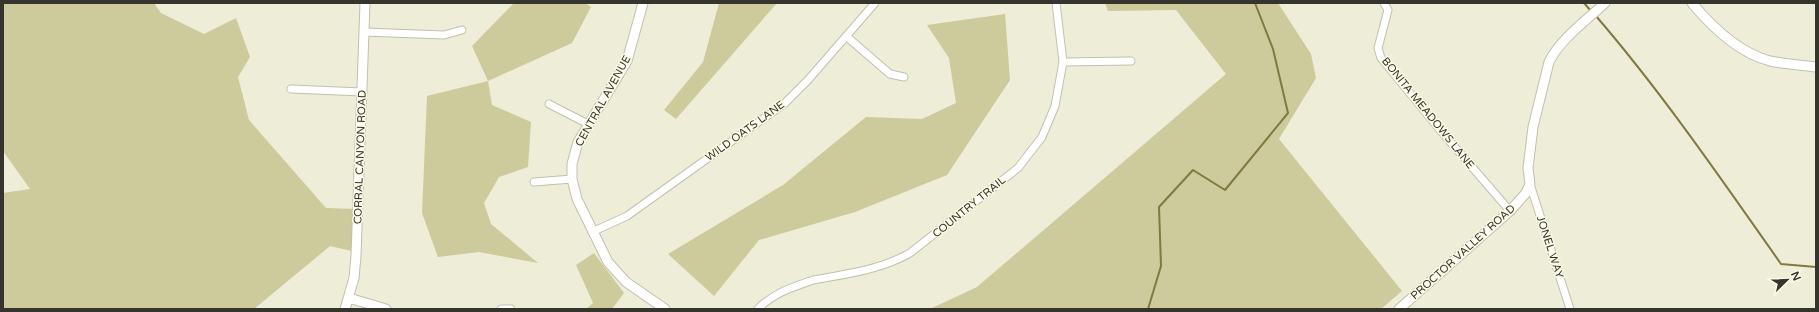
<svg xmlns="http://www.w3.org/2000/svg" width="1819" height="312" font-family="'Varela Round',sans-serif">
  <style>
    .green { fill: #cdca9b }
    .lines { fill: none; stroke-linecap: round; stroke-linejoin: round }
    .stream { stroke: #807a3f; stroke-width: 2 }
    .street-casing { stroke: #c2c1ad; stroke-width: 9 }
    .secondary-casing { stroke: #c2c1ad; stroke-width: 11 }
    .street { stroke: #fff; stroke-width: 7 }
    .secondary { stroke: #fff; stroke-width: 9 }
    .labels { text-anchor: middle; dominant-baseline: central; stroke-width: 3; stroke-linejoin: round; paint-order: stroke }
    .street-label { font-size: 11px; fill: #36352d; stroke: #fbfae5 }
  </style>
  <rect width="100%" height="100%" fill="#eeedd8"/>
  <path class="green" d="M3,3H154L161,13L204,34L236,18L250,57L238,77L249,120L326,208L358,209L356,252L330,246L254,309H3V193L30,189L3,151Z
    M511,3H585L591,7L572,43L488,81L492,105L531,122L528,167L499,177L484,203L491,224L538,263L479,252L438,257L422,213L427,96L488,81L472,46L513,4Z
    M719,3H777L676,119L664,110L703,62Z
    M1105,3H1278L1311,54L1316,78L1279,139L1402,291L1381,309H930L977,287L1226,74L1176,10L1108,11Z
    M1005,14L1010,80L947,175L855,212L759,240L714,296L668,254L783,185L866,117L922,119L956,103L949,58L927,25Z
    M594,253L624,293L612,309H586L593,303L576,265Z"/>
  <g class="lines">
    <path class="stream" d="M1584,3L1591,11
      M1596,16C1663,94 1722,180 1781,264L1816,267
      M1148,309L1161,266L1159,207L1193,170L1225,190L1288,113L1273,49L1255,3"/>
    <defs>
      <path id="street" d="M1384,3L1388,10L1378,48L1381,58L1441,131L1510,211
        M364,32L444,35L462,30
        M846,36L890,74L904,77
        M1063,62L1131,61
        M291,89L362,92
        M549,104L588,124
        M534,182L572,179
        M1530,184L1570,309
        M592,232L627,216L785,103L808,80L875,3
        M501,309H511
        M758,309C773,293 793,287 813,280C847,274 880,270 910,253L1018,168L1042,137L1055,106L1063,62L1056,3"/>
      <path id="secondary" d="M643,3L627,61L578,142L572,164V179L577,199L608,262L626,282L665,309
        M1692,3C1712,27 1739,53 1770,61C1785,64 1801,65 1816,67
        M349,298L386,309
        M345,309L354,278L356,256L365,3
        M1399,309L1510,211L1526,193L1530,184L1528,168L1533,127L1549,62C1560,39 1587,20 1605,3"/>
    </defs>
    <use href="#street" class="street-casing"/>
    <use href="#secondary" class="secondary-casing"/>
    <use href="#street" class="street"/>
    <use href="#secondary" class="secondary"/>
  </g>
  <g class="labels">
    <g class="street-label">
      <text transform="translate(603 101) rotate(-61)">CENTRAL AVENUE</text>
      <text transform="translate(1428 113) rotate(51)">BONITA MEADOWS LANE</text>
      <text transform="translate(745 131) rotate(-36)">WILD OATS LANE</text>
      <text transform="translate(360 157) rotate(-88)">CORRAL CANYON ROAD</text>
      <text transform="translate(969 207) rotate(-39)">COUNTRY TRAIL</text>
      <text transform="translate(1550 247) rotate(72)">JONEL WAY</text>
      <text transform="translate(1463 252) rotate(-42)">PROCTOR VALLEY ROAD</text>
    </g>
  </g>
  <rect width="1819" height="312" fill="none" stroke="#36352d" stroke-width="8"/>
  <g transform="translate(1787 280) rotate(67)" stroke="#fbfae5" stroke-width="3" paint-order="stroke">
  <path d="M0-3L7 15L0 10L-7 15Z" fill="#36352d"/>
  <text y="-6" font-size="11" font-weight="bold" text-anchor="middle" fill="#36352d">N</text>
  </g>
</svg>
